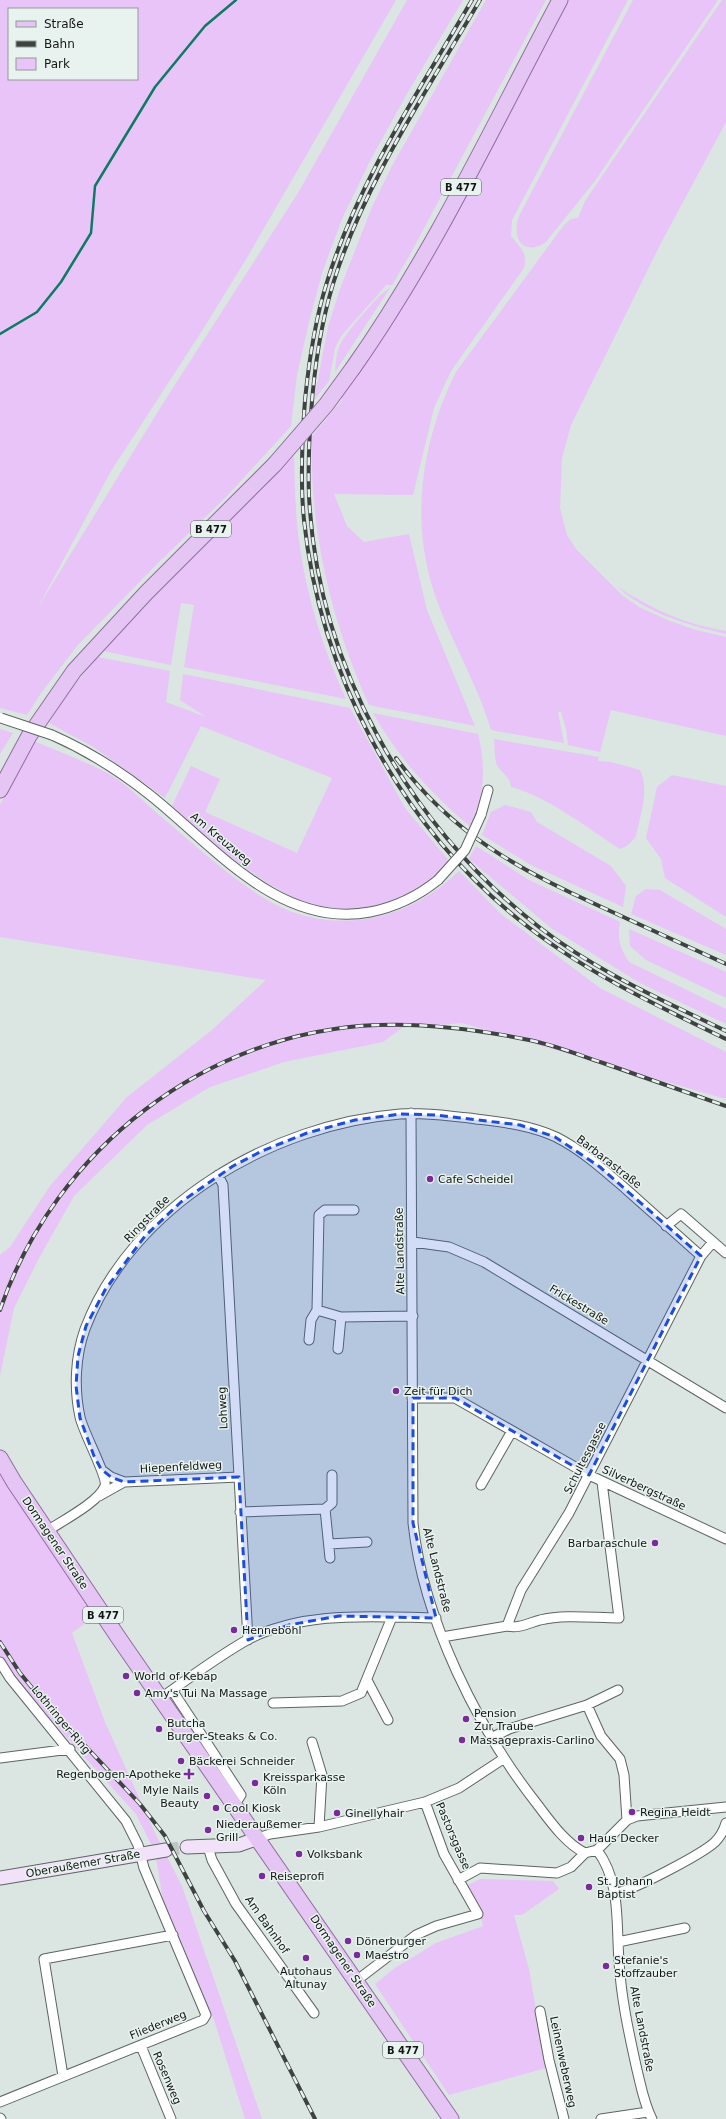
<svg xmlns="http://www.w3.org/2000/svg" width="726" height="2119" font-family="'DejaVu Sans',sans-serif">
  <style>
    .green { fill: #e8c4f8; fill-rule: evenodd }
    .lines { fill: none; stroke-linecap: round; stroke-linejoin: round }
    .stream { stroke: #0f7a62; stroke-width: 2.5 }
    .secondary-tunnel { stroke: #bdc6c3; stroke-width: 13; stroke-dasharray: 13 6; stroke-linecap: butt }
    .street-casing { stroke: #5c6561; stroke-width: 11 }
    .secondary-casing { stroke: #5c6561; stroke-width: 15 }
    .primary-casing { stroke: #906fa0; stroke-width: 17 }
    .street { stroke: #fff; stroke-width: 9 }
    .secondary { stroke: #f2e2f9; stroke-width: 13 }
    .primary { stroke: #e5c5f3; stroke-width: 15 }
    .rail-casing { stroke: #3e4341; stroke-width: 4 }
    .rail { stroke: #e8f2ee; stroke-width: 2.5; stroke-dasharray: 8; stroke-linecap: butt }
    .street-bridge-casing { stroke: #5c6561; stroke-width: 11; stroke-linecap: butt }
    .primary-bridge-casing { stroke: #906fa0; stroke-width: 17; stroke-linecap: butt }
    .street-bridge { stroke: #fff; stroke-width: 9 }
    .primary-bridge { stroke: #e5c5f3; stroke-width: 15 }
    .marked { fill: #1d4ed8; fill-opacity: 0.2; stroke: #1d4ed8; stroke-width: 3; stroke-dasharray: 8 5; stroke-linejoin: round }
    .poi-dot { fill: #7b2a9a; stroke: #e8f2ee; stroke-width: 1.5 }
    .labels { text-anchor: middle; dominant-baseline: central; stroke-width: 3; stroke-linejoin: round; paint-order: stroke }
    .shield { fill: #e8f2ee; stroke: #545957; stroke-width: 1 }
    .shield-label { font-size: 10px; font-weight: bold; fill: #141716 }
    .street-label { font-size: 11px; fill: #141716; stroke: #e8f2ee }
    .poi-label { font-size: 11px; fill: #141716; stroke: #e8f2ee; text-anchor: start }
  </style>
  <rect width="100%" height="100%" fill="#dbe5e1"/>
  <path class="green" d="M0,0H396L248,256L202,331L111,471L37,609L162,405L298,193L407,0H463L408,92L371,159L342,219L322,273L309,322L297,375L291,426L227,496L157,564L77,646L41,693L27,715L0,708ZM9,9H137V79H9Z
    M486,0H546L407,260L392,285H386L382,290L341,336L335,348L329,381L314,400L328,327L340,289L372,207L392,166Z
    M568,0H628L512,220L511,236C520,248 528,252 524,268L451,371L434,408L413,495L334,494L347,526L364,542L409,534L427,610L475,726L369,705C331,621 309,528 312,436L343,399L341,397C430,273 497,135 568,0Z
    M633,0H718L595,181L545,243C520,257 511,235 520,214Z
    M722,0H726V122L661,243L571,425L562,458L560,508L567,535L576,549L623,596L639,607L670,621L696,630L726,637V736L611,710L600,752L568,745L566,729L561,712H558L564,743L491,730C477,682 450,640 434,592C410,519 422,440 456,372L564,225L571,219L578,218L585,201Z
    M390,288L335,372C336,363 336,353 340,345C344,335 381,291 390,288Z
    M294,456C295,484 295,513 299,541C306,595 323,649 346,699L184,667L194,605L181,603L171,665L103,651L159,592Z
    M618,587C651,609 687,625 726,631V634C689,625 647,614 618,587Z
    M98,657L170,671L166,702L206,717L180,700L183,674L350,708L405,808L449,861C436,880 416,892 396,900C379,906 360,911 342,911C286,910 211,842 172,806L191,766L220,779L205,812L297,853L332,778L201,726L165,798L92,746L49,723L70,690Z
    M373,713L478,734C486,766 485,797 470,826C431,794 398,757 373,713Z
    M0,729L13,733L0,754Z
    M494,739L599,757L598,761L611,762L640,770C650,791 640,815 636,836C631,843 628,846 620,849C589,829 545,795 511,787C510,776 502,774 497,765C494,758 495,747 494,739Z
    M34,741C59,752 87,762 111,775C128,785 149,807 165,820C196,846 227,875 262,897C327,938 405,924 459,871L501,914L600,988L726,1052V1099L462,1023L402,1028L383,1042L284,1062L210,1087L147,1125L74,1196L38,1260L14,1308L0,1376V1255L10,1247L50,1186L127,1097L212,1030L266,980L0,937V805Z
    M672,775L726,786V917L665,878L661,859L646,838L657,787Z
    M505,805L531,812L537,822L611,866L626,886L623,907L531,865L482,835L491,812Z
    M476,846L529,880L620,922C617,939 620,948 629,962L726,1009V1024L640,983L551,928L469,859Z
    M646,889L660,890L726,929V955L631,914L636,896Z
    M629,929L726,972V998L646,960L630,946Z
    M0,1474L95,1616L72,1633L105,1722L155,1833L182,1886L262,2119H245L214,2020L176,1937L163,1900L155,1852L136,1814L15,1680L0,1658Z
    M480,1879L553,1881L559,1889L522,1915H514L529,1969L546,2068L449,2095L375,1984L395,1968L436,1943L483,1926L480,1912L466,1886Z"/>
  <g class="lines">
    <path class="stream" d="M0,334L37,312L61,282L91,233L95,186L155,87L205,26L236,0"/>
    <path class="secondary-tunnel" d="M166,1850L187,1847"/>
    <defs>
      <path id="street" d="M52,735C86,750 120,771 150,795C213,845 279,929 370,912C396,907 418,896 438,880
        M481,815L488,790
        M411,1113L413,1523C423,1619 478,1729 537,1804C550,1821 565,1843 585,1853L597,1850
        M218,1175L223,1185L248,1640
        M354,1210H325L319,1215L317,1310L341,1317L413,1316
        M666,1226L681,1214L726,1253
        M413,1242L449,1247L484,1262L726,1408
        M309,1340L311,1320L317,1310
        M338,1349L341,1317
        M412,1398H455L589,1475L726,1539
        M103,1471L111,1477L124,1482L239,1477
        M481,1485L512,1431
        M99,1496L124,1482
        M325,1509L330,1558
        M240,1512L325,1509L332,1503V1475
        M47,1531C62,1521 99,1502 105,1486C108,1477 83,1432 80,1417C74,1389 75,1357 85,1329C132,1205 273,1124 400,1114C423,1112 447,1116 469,1118C499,1122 528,1124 556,1137C582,1150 605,1171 627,1190C652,1212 676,1234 701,1256
        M329,1544L367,1542
        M507,1626L521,1590L569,1513L701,1256L713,1242
        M442,1637L507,1626C518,1629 529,1623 540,1620C565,1614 594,1618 619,1618L602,1482
        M0,1662L10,1678L126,1821L138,1845L144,1868L206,2015L203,2020L0,2102
        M367,1680L388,1720
        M172,1690L241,1795L235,1804
        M161,1698C189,1678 217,1657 247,1640C304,1610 374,1617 436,1618
        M273,1703L342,1701L361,1693L392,1617
        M587,1705L601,1736L620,1759L624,1775L627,1820
        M491,1738L509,1729L587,1705L618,1690
        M312,1742L322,1775L319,1827
        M0,1758L70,1749
        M258,1838L270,1834L319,1827L425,1802L459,1788L503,1759
        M208,1847L212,1860L236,1904L314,2013
        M597,1850C621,1882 616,1922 619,1961C621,1998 629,2034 637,2070C641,2086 644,2104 652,2119
        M597,1850L627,1820L637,1816L726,1807
        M458,1880L480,1868L557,1873L571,1867L585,1853
        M616,1893C634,1890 702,1854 715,1842C720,1837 724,1830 726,1823
        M618,1942L685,1928
        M356,1981L416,1935L436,1926L478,1914L444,1854L425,1802
        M540,2011L549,2060L564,2119
        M141,2046L171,2119
        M63,2076L44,1959L173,1935
        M0,2118L1,2119
        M601,2119L648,2112"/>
      <path id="secondary" d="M187,1847L239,1845L258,1838
        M0,1878L166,1850"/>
      <path id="primary" d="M353,368C434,253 494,124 560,0
        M0,790L29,736L74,671L146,593L275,464
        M0,1458L14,1482L118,1637L451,2119"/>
    </defs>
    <use href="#street" class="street-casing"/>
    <use href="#secondary" class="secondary-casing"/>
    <use href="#primary" class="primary-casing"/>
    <use href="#street" class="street"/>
    <use href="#secondary" class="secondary"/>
    <use href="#primary" class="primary"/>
    <defs>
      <path id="rail" d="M472,0C419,91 358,181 327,282C315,320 309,360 305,400C302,440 300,481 304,520C320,673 398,822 518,919C581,970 653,1004 726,1039
        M480,0C427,91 364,183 333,284C320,327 314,370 311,414C309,442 308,469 309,496C317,664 408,825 539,927C596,971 662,1000 726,1031
        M396,758C453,836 522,871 608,910C647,928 687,946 726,964
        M0,1310C55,1149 207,1031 378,1025C428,1023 480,1030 529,1040C554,1045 579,1055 603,1063C644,1077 685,1092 726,1106
        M0,1642L20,1673L42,1700L140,1804L165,1836L204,1911L235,1961L315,2119"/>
    </defs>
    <use href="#rail" class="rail-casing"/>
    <use href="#rail" class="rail"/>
    <defs>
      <path id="street-bridge" d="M1,718L52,735
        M438,880L465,850L481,815"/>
      <path id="primary-bridge" d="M275,464L326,405L353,368"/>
    </defs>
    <use href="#street-bridge" class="street-bridge-casing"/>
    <use href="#primary-bridge" class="primary-bridge-casing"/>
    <use href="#street-bridge" class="street-bridge"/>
    <use href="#primary-bridge" class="primary-bridge"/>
  </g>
  <path class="marked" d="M401,1114L436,1115L520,1125L555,1137L600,1167L701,1256L589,1475L455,1398H413V1523L436,1618L339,1616L289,1625L248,1640L239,1477L124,1482L111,1477L101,1469L94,1456L80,1418L76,1386L78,1356L86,1326L105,1290L145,1236L181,1202L233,1166L262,1151L307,1133L355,1120Z"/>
  <g class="poi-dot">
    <circle cx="430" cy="1179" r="4"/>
    <circle cx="396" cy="1391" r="4"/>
    <circle cx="655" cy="1543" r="4"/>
    <circle cx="234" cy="1630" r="4"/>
    <circle cx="126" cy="1676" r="4"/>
    <circle cx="137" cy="1693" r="4"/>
    <circle cx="466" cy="1719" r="4"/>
    <circle cx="159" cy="1729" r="4"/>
    <circle cx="462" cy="1740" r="4"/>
    <circle cx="181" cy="1761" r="4"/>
    <path d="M187 1768h4v4h4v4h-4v4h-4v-4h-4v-4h4z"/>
    <circle cx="255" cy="1783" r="4"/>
    <circle cx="207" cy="1796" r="4"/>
    <circle cx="216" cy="1808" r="4"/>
    <circle cx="632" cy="1812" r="4"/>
    <circle cx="337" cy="1813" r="4"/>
    <circle cx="208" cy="1830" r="4"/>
    <circle cx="581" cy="1838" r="4"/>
    <circle cx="299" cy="1854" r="4"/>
    <circle cx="262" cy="1876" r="4"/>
    <circle cx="589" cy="1887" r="4"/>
    <circle cx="348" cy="1941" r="4"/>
    <circle cx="357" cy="1955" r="4"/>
    <circle cx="306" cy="1958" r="4"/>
    <circle cx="606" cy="1966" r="4"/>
  </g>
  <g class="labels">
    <g class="shield">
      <rect x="441" y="179" width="40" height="16" rx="3"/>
      <rect x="191" y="521" width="40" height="16" rx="3"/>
      <rect x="83" y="1607" width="40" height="16" rx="3"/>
      <rect x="383" y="2042" width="40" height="16" rx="3"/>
    </g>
    <g class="shield-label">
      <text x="461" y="187">B 477</text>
      <text x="211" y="529">B 477</text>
      <text x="103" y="1615">B 477</text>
      <text x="403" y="2050">B 477</text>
    </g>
    <g class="street-label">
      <text transform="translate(221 839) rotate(40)">Am Kreuzweg</text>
      <text transform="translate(609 1162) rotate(38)">Barbarastraße</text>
      <text transform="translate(147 1219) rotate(-46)">Ringstraße</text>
      <text transform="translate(400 1251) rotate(-91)">Alte Landstraße</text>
      <text transform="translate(579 1305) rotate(31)">Frickestraße</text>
      <text transform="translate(223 1408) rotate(-93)">Lohweg</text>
      <text transform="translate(585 1458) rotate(-63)">Schultesgasse</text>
      <text transform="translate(181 1467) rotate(-3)">Hiepenfeldweg</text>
      <text transform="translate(644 1488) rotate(25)">Silverbergstraße</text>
      <text transform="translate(55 1543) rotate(56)">Dormagener Straße</text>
      <text transform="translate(437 1570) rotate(76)">Alte Landstraße</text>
      <text transform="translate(61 1720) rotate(50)">Lothringer Ring</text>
      <text transform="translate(453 1836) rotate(67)">Pastorsgasse</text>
      <text transform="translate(83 1864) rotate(-10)">Oberaußemer Straße</text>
      <text transform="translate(267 1925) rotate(55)">Am Bahnhof</text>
      <text transform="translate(343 1961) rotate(56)">Dormagener Straße</text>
      <text transform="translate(158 2025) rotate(-22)">Fliederweg</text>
      <text transform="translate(642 2029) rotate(79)">Alte Landstraße</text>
      <text transform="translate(563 2062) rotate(78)">Leinenweberweg</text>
      <text transform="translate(167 2078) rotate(67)">Rosenweg</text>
    </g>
    <g class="poi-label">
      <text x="438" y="1179">Cafe Scheidel</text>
      <text x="404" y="1391">Zeit für Dich</text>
      <text x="647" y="1543" text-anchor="end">Barbaraschule</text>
      <text x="242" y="1630">Henneböhl</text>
      <text x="134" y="1676">World of Kebap</text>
      <text x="145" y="1693">Amy's Tui Na Massage</text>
      <text x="474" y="1713">Pension<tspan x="474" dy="13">Zur Traube</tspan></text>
      <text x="167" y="1723">Butcha<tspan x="167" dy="13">Burger-Steaks &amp; Co.</tspan></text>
      <text x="470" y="1740">Massagepraxis-Carlino</text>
      <text x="189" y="1761">Bäckerei Schneider</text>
      <text x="181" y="1774" text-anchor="end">Regenbogen-Apotheke</text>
      <text x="263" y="1777">Kreissparkasse<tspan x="263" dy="13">Köln</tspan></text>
      <text x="199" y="1790" text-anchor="end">Myle Nails<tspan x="199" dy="13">Beauty</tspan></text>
      <text x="224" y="1808">Cool Kiosk</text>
      <text x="640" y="1812">Regina Heidt</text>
      <text x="345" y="1813">Ginellyhair</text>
      <text x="216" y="1824">Niederaußemer<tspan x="216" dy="13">Grill</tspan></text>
      <text x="589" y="1838">Haus Decker</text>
      <text x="307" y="1854">Volksbank</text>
      <text x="270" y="1876">Reiseprofi</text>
      <text x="597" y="1881">St. Johann<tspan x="597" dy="13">Baptist</tspan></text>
      <text x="356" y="1941">Dönerburger</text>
      <text x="365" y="1955">Maestro</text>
      <text x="614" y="1960">Stefanie's<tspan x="614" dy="13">Stoffzauber</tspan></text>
      <text x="306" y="1971" text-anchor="middle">Autohaus<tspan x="306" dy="13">Altunay</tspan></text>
    </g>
  </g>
  <rect x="8" y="8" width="130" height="72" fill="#e8f2ee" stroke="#939a98"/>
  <rect x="16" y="21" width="20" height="6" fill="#e5c5f3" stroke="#939a98"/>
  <text x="44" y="28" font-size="12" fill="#141716">Straße</text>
  <rect x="16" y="41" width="20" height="6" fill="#3e4341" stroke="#939a98"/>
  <text x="44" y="48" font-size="12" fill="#141716">Bahn</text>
  <rect x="16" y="58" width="20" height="12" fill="#e8c4f8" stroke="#939a98"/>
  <text x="44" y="68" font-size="12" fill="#141716">Park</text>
</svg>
